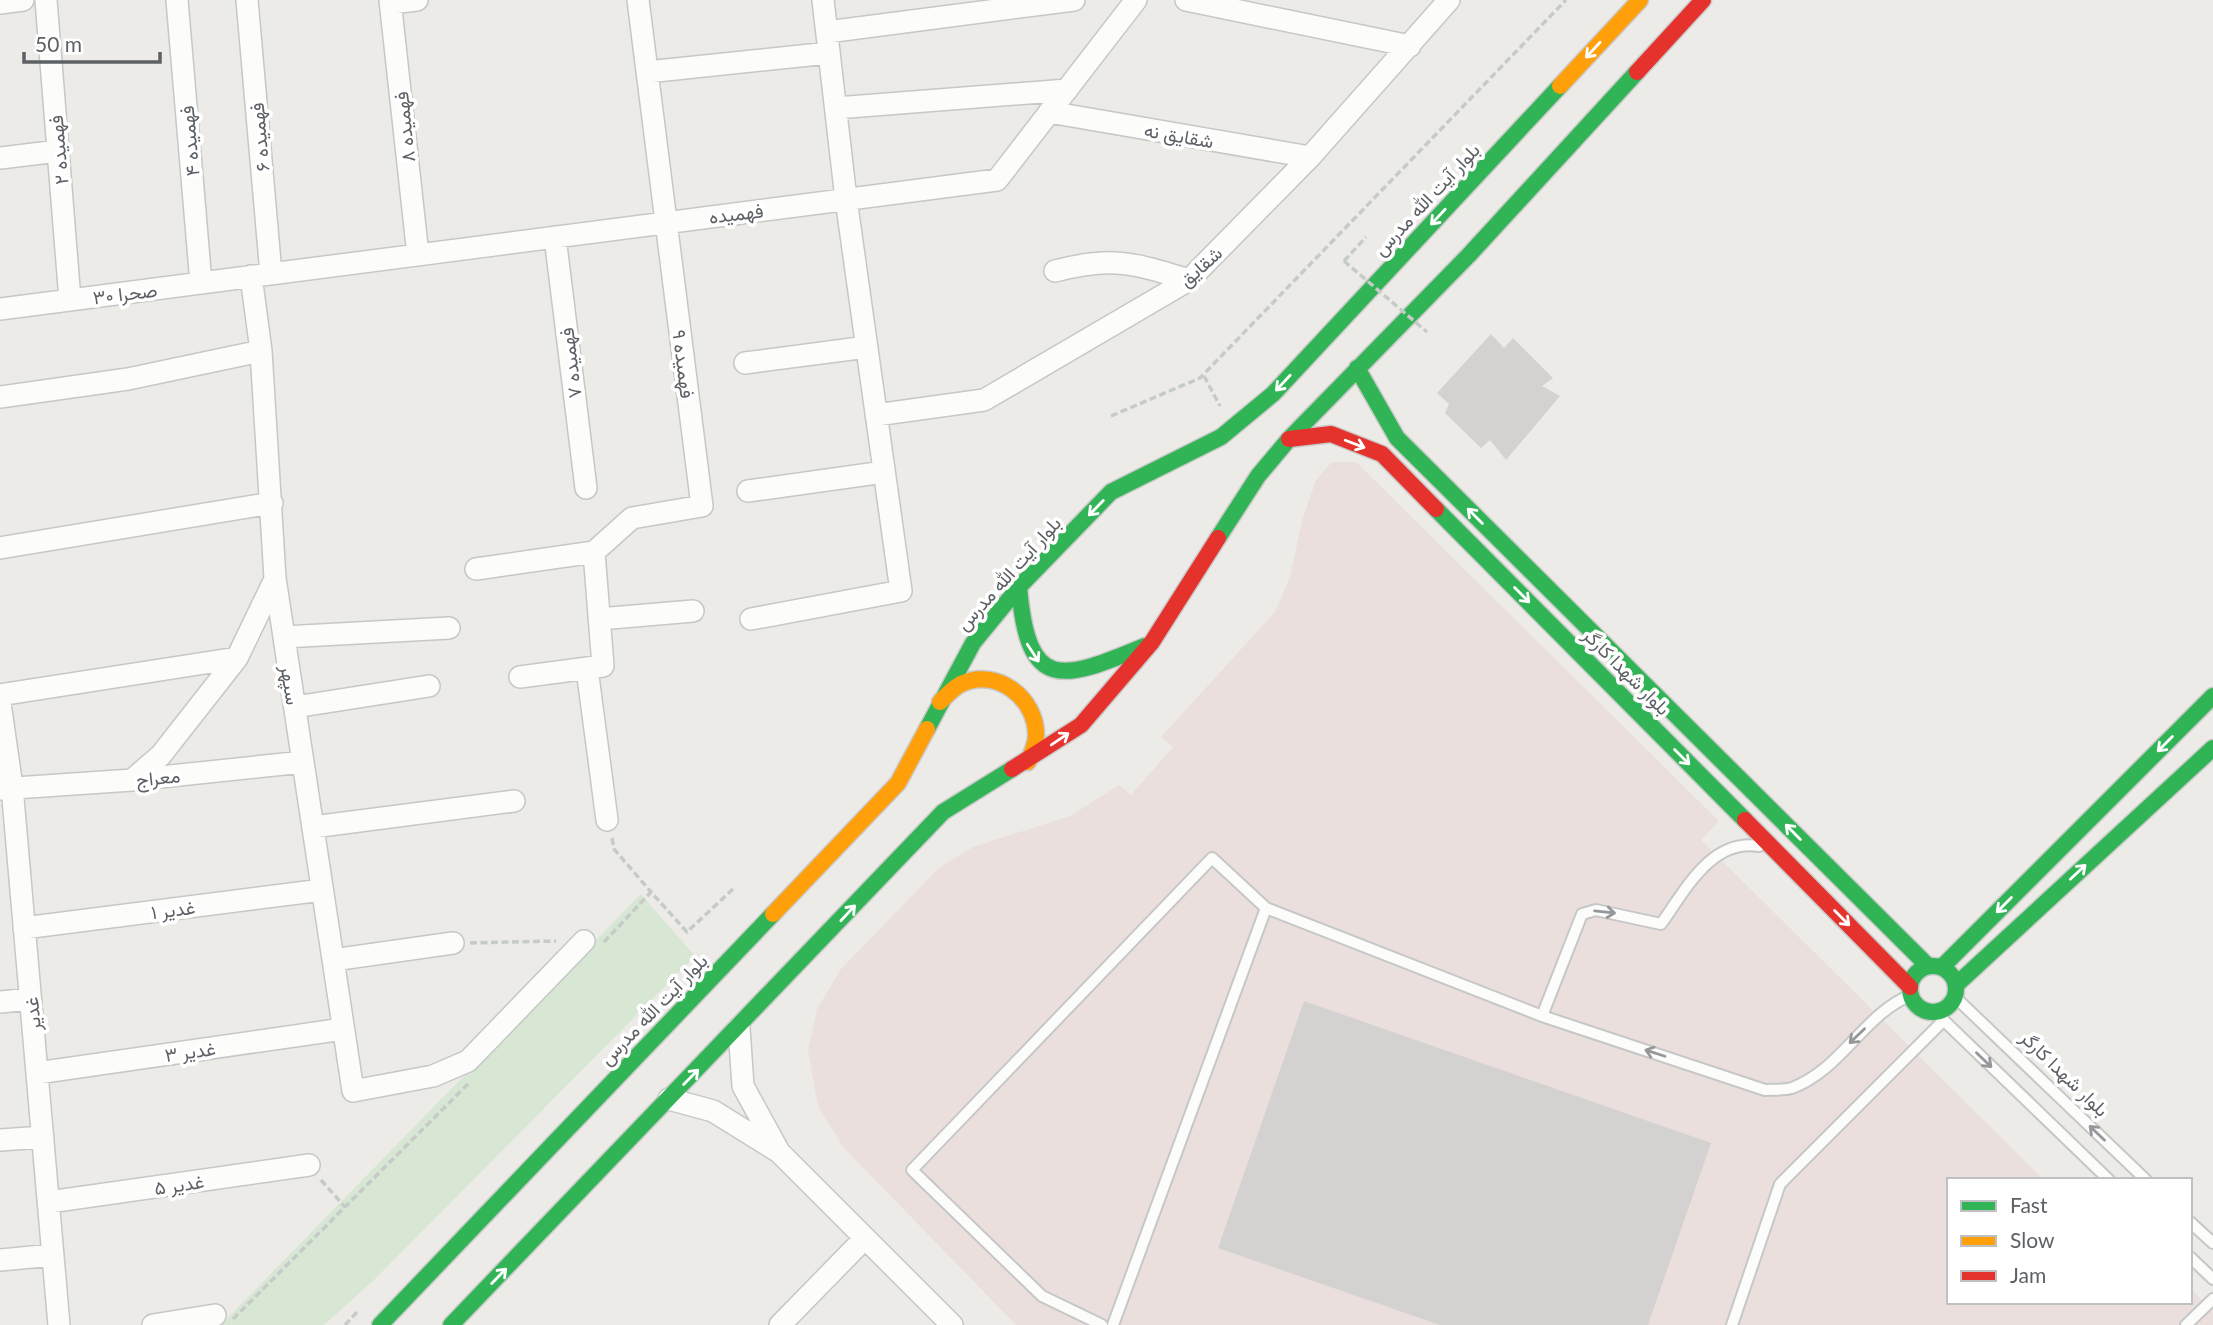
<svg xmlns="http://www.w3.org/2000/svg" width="2213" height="1325" font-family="Lato,Vazirmatn,sans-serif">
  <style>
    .medical { fill: #ebdfdd }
    .green { fill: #d7e7d3 }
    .building { fill: #d3d2d0 }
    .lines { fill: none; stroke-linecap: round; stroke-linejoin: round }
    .lane-casing { stroke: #c6c7c7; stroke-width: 14 }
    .street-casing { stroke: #c6c7c7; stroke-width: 24 }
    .fast-casing { stroke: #c9c9c9; stroke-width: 19 }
    .slow-casing { stroke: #c9c9c9; stroke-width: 19 }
    .jam-casing { stroke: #c9c9c9; stroke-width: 19 }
    .path { stroke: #c6cbc8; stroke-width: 3.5; stroke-dasharray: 7 3.5; stroke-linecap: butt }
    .lane { stroke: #fcfcfb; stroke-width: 10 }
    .street { stroke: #fcfcfb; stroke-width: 21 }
    .fast { stroke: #30b455; stroke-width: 16 }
    .slow { stroke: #ff9f0a; stroke-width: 16 }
    .jam { stroke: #e5322d; stroke-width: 16 }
    .path-bridge { stroke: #c6cbc8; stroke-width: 3.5; stroke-dasharray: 7 3.5; stroke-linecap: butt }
    .oneway { stroke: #fff }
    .oneway2 { stroke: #95979a }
    .labels { text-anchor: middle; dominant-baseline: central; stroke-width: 7; stroke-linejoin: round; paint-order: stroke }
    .street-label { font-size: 19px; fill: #5d6165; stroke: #fff }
  </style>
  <rect width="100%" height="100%" fill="#ecebe7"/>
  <path class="medical" d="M1332,462H1356L1719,821L1701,840L2044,1180H1949V1302H2190V1288L2213,1311V1325H1016L843,1147L818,1106L808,1051L817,1009L841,969L940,867L973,847L1070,816L1119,785L1131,795L1173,747L1161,737L1275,612L1290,577L1302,521L1316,480Z"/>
  <path class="green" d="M641,894L695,956L374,1280L324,1325H221Z"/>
  <path class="building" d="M1491,334L1504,348L1513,338L1553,378L1542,386L1560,396L1506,460L1490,440L1481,448L1445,413L1449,404L1437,393Z
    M1304,1001L1711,1143L1648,1325H1440L1218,1248Z"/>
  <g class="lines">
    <defs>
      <path id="lane" d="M1759,846C1711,838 1685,891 1661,924L1596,910L1582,914L1542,1016L1765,1090C1773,1090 1784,1090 1792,1088C1841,1070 1864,1014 1911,995
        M1955,997L2146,1180
        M1935,1012L2109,1180
        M2190,1222L2213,1243
        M2190,1257L2213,1279
        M1102,1325L1042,1296L912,1170L1212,858L1266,908L1542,1016
        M1113,1325L1266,908
        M1732,1325L1780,1184L1943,1021
        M2186,1325L2213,1299"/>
      <path id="street" d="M46,0L70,300
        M177,0L201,283
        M247,0L271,274
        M390,0L418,255
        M1186,0L1410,46
        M0,3L23,0
        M391,3L417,0
        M827,32L1074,0
        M647,72L829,53
        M836,108L1067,90
        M1049,112L1310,157
        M0,158L58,151
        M555,237L586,488
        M1055,271C1113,256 1133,263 1189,280
        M251,276L261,351L275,578L353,1091L433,1076L468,1061L584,941
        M0,309L997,180L1136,0
        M745,363L867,347
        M0,397L128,379L261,351
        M876,415L984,400L1189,280L1310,157L1449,0
        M748,491L884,472
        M0,548L272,503
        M476,569L594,552L632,518L702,506L638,0
        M599,619L693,611
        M751,619L901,591L846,199L823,0
        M284,637L449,628
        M587,669L607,820
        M520,677L603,666L594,552
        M0,695L237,658
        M0,703L12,787L59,1325
        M295,707L429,686
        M132,780L161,755L237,658L275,579
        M0,789L132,780L303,762
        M313,827L514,801
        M24,928L322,890
        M333,960L453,943
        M0,1002L30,999
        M739,1028L743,1086L778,1150
        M37,1073L343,1029
        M669,1099L713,1111L779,1152L952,1325
        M0,1140L43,1137
        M49,1202L309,1165
        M0,1260L53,1255
        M153,1325L215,1315
        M780,1325L865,1238"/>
      <path id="fast" d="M1357,368L1397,438L1928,966
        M1436,509L1745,820
        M1218,538L1258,476L1289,439L1469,255L1637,72
        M1019,587C1028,693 1061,681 1145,646
        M927,729L973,643L1019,587L1111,492L1221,437L1273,394L1560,86
        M1910 989a23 23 0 1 1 46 0a23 23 0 1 1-46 0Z
        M1942,967L2213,696
        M1956,985L2213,748
        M380,1325L773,914
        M451,1325L943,812L1012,769"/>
      <path id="slow" d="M1560,86L1640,0
        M940,702C946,696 953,688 961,684C996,667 1037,698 1036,736C1036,745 1031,754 1028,762
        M773,914L898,783L927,729"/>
      <path id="jam" d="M1637,72L1703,0
        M1289,439L1331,434L1382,454L1436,509
        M1012,769L1081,725L1152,642L1218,538
        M1745,820L1910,987"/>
    </defs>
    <use href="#lane" class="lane-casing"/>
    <use href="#street" class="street-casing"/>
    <use href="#fast" class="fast-casing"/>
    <use href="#slow" class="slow-casing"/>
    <use href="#jam" class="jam-casing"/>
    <path class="path" d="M1344,261L1366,237
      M1204,376L1220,406
      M1111,416L1200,378L1566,0
      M612,838L614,849L651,892
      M604,942L651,892L687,932L733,889
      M470,943L556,941
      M321,1180L345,1207
      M233,1319L470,1082
      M345,1325L358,1311"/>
    <use href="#lane" class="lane"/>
    <use href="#street" class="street"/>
    <use href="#fast" class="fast"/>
    <use href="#slow" class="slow"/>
    <use href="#jam" class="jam"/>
    <path class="path-bridge" d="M1344,261L1427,332"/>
  </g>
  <defs><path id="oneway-shaft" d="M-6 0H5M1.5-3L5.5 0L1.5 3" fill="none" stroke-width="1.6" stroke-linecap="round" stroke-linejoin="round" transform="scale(1.75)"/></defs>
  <g class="oneway">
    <use href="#oneway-shaft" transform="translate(1593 50) rotate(133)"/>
    <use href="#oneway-shaft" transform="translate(1438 217) rotate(133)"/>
    <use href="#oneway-shaft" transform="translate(1283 383) rotate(133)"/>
    <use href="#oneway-shaft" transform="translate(1355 444) rotate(21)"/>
    <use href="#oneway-shaft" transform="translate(1096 508) rotate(134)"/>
    <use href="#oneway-shaft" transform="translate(1475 516) rotate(-135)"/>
    <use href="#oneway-shaft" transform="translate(1522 595) rotate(45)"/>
    <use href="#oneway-shaft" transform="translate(1033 653) rotate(57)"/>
    <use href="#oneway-shaft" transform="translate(1060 739) rotate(-34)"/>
    <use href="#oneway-shaft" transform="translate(2165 744) rotate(135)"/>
    <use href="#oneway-shaft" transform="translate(1682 757) rotate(45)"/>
    <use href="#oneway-shaft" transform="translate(1793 832) rotate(-135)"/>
    <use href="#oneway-shaft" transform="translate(2078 872) rotate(-43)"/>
    <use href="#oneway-shaft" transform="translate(2004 905) rotate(135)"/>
    <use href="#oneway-shaft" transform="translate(848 913) rotate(-47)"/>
    <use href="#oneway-shaft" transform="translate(1842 918) rotate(45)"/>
    <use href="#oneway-shaft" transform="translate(691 1077) rotate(-45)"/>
    <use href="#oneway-shaft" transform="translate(499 1276) rotate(-46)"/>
  </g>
  <g class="oneway2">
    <use href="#oneway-shaft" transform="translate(1605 912) rotate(6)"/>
    <use href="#oneway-shaft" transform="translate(1857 1036) rotate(136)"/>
    <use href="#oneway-shaft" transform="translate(1655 1053) rotate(-162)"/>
    <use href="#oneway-shaft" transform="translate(1984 1060) rotate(44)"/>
    <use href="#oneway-shaft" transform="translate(2097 1133) rotate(-136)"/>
  </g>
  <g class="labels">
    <g class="street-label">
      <text transform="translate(404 127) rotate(-96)">فهمیده ۸</text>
      <text transform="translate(1179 135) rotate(10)">شقایق نه</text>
      <text transform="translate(259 137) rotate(-95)">فهمیده ۶</text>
      <text transform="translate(189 141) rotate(-95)">فهمیده ۴</text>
      <text transform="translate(58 150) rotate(-95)">فهمیده ۲</text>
      <text transform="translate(1426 199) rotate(-47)">بلوار آیت الله مدرس</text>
      <text transform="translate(736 213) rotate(-7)">فهمیده</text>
      <text transform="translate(1200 266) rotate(-42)">شقایق</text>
      <text transform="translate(125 293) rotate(-7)">صحرا ۳۰</text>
      <text transform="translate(570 363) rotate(-97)">فهمیده ۷</text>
      <text transform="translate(684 364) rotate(83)">فهمیده ۹</text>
      <text transform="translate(1008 573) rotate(-48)">بلوار آیت الله مدرس</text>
      <text transform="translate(1627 671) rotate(45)">بلوار شهدا کارگر</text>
      <text transform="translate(291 685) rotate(81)">سپهر</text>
      <text transform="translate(158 777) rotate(-6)">معراج</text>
      <text transform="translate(173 909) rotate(-7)">غدیر ۱</text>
      <text transform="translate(653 1009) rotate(-46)">بلوار آیت الله مدرس</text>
      <text transform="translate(32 1014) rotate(-95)">غدیر</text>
      <text transform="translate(190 1051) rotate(-8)">غدیر ۳</text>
      <text transform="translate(2065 1073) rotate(44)">بلوار شهدا کارگر</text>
      <text transform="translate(179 1184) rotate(-8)">غدیر ۵</text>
    </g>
  </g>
  <rect x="1947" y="1178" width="245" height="126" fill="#ffffff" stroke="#bec0c1" stroke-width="2"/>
  <rect x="1961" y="1201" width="35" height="10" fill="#30b455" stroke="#bec0c1" stroke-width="2"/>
  <text x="2010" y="1213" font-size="21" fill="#5d6165">Fast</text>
  <rect x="1961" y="1236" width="35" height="10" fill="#ff9f0a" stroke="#bec0c1" stroke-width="2"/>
  <text x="2010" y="1248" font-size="21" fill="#5d6165">Slow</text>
  <rect x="1961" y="1271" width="35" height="10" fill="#e5322d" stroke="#bec0c1" stroke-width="2"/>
  <text x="2010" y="1283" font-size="21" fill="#5d6165">Jam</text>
  <path d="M24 52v10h136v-10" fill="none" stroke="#5d6165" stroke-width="3.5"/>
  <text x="35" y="52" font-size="21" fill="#5d6165" stroke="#ffffff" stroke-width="5" paint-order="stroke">50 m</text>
</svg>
